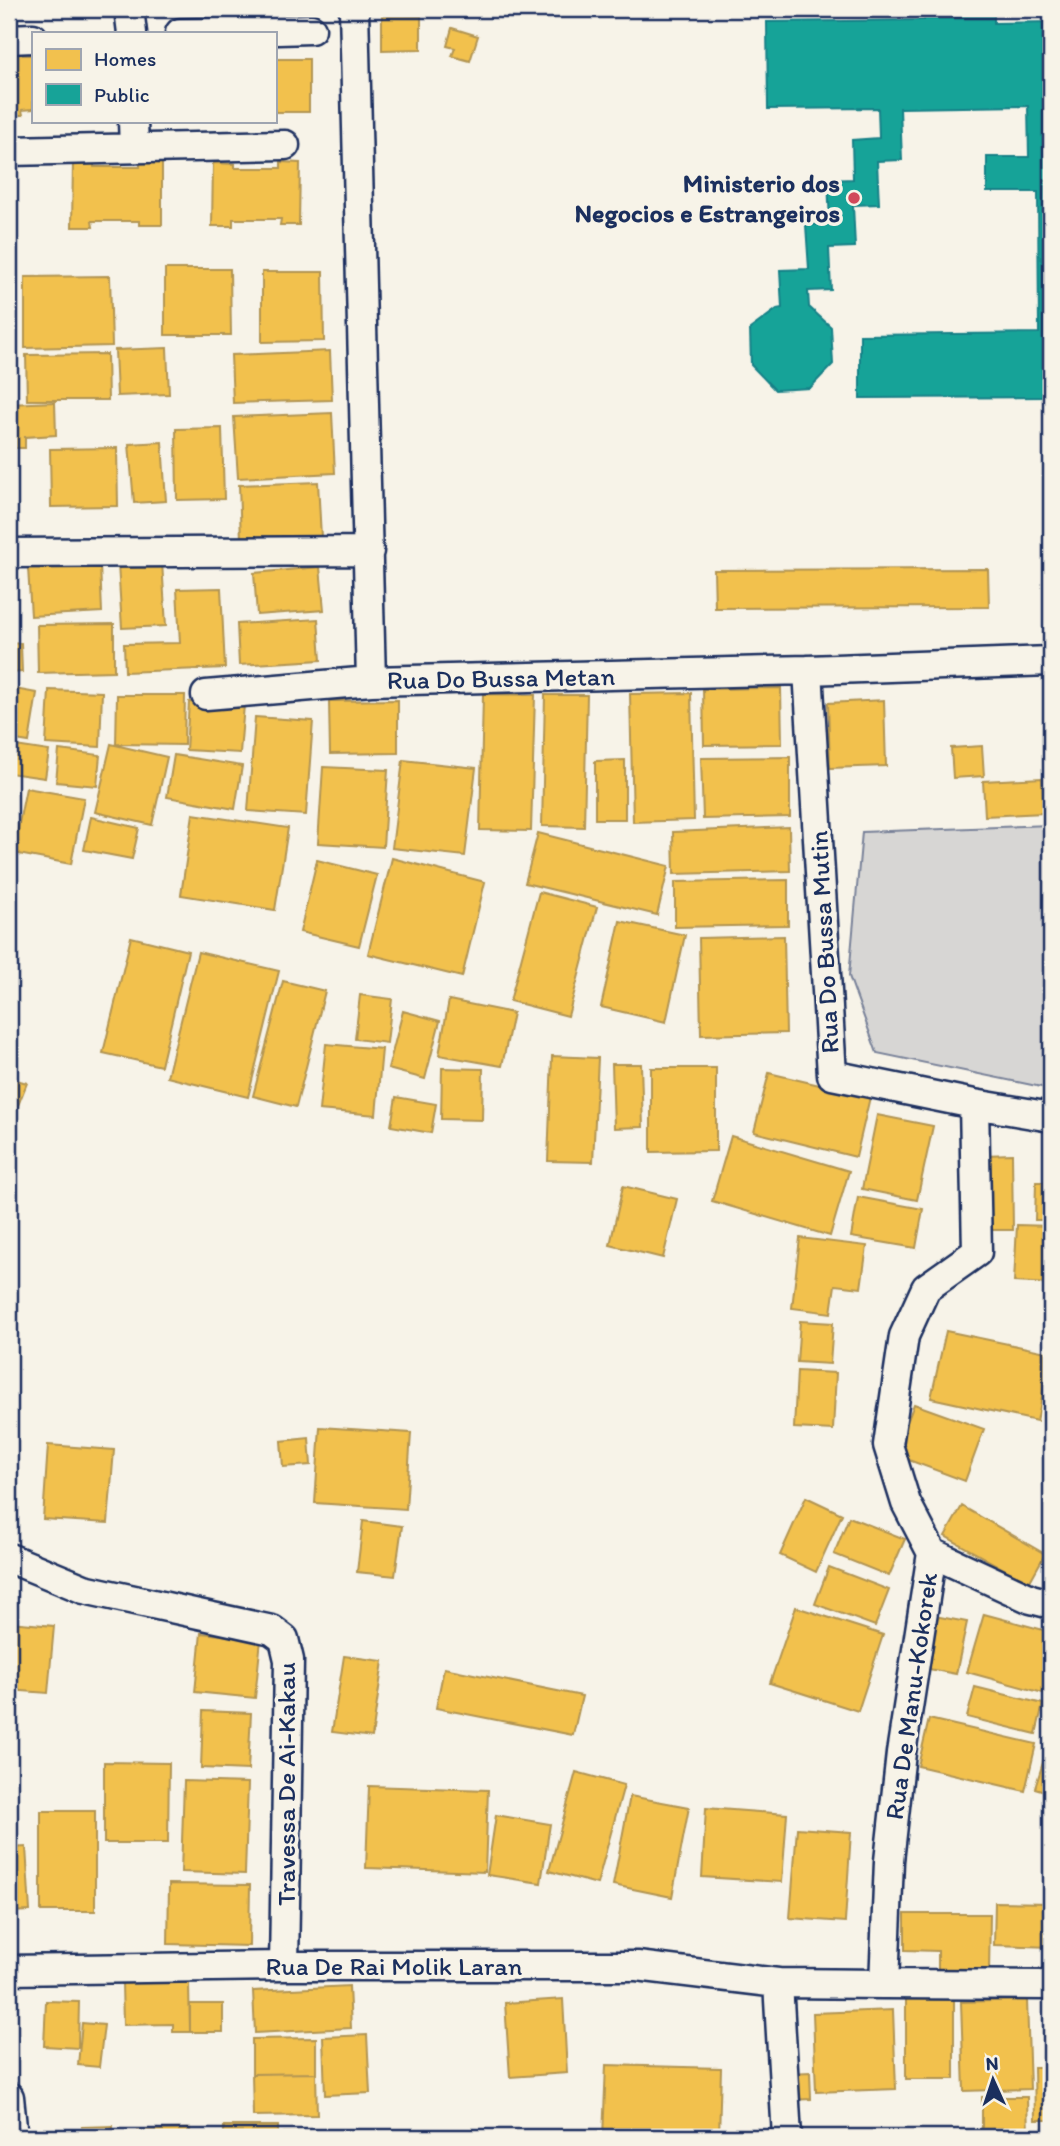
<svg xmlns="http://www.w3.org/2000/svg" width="1060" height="2146" font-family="Itim,sans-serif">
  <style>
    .green { fill: #d7d6d4; stroke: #798299; stroke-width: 2 }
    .homes { fill: #f2c14e; stroke: #b29553; stroke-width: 2 }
    .public { fill: #17a398; stroke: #188087; stroke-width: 2 }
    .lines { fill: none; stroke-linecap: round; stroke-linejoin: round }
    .minor-casing { stroke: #1b2f5e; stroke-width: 33 }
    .minor { stroke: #f7f3e8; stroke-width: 28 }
    .poi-dot { fill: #d1495b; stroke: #f7f3e8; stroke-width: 2.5 }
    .labels { text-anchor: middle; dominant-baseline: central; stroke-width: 7; stroke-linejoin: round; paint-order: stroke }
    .poi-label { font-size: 26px; font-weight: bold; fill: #1b2f5e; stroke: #f7f3e8; text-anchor: end }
    .street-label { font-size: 26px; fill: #1b2f5e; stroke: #f7f3e8 }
  </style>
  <rect width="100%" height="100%" fill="#f7f3e8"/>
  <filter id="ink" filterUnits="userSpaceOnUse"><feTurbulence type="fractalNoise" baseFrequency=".0143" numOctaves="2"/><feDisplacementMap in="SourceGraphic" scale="14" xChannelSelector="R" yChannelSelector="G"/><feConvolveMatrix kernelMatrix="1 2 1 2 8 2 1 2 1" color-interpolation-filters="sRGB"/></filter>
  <g filter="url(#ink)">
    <path class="green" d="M1051,825V1089L877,1053L849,976L862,832Z"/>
    <path class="homes" d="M562,9H587V13L563,17Z
      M382,14L421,16V49L382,50Z
      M452,28L478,36L470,61L452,56L455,48L447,46Z
      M9,52H24L23,55H33V109L22,110L23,115H9Z
      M275,59H309V112H275Z
      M9,161H14L15,227H9Z
      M73,161H94V167H140V161H162V225H139V221H92L93,227H72Z
      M281,162L300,163L299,225H280L281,219H233V226H212L213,163L235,164V168H281Z
      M165,269H230L231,335H165Z
      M262,272H323L324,341L262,342Z
      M9,276L13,349H9Z
      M110,276L112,346L25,348V277Z
      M167,348L169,394L117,396L115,350Z
      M330,351L332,400L233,403L231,355Z
      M107,354L108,400H27L26,355Z
      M9,360H10V397H9Z
      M55,402L56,435L25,437V448H9V404Z
      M332,413L335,473L238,478L234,417Z
      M222,428L224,499L177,500L176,429Z
      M162,442L166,501L134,503L129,444Z
      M117,448L118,506L51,507L50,449Z
      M318,482L321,537L241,540L239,485Z
      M162,562L166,626L122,628L118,564Z
      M100,564L102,612L31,616L28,568Z
      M320,567L324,610L257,615L254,573Z
      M988,569L989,607L715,608L714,570Z
      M221,588L225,668L125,672L124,644L180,643L177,589Z
      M318,619L321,660L239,665L237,624Z
      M114,624V671L38,673L37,625Z
      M21,643L22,672L9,673V644Z
      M9,688L37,693L29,742L9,739Z
      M781,688L782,744L704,745L703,689Z
      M49,690L102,692L100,747L46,744Z
      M691,693L694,820L633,822L630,694Z
      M483,694L535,695L531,831L480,830Z
      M117,695H185L184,745L116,744Z
      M545,695H587L584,827L542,826Z
      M398,700V753L330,754L329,701Z
      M884,700L886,766L830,768L828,703Z
      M189,702L244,705L240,753L186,750Z
      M255,717L313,721L306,815L248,811Z
      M111,744L167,757L152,825L95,812Z
      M9,745L49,751L45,778L9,773Z
      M982,746L984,776L953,778L951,748Z
      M59,750L100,755L97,786L56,782Z
      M174,755L242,766L235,809L167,797Z
      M790,757V817L703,819L701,758Z
      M403,760L476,768L465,856L392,848Z
      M625,760V819H595V761Z
      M323,767L388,770L383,847L318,843Z
      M1042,778L1044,813L985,816L983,781Z
      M26,788L84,798L71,864L13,853Z
      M193,814L288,828L275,910L181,895Z
      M91,817L139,828L132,859L84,850Z
      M789,827L790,871L674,874L673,832Z
      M538,833L669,866L657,915L525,883Z
      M392,858L485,882L462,977L368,954Z
      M317,860L377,875L359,946L300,932Z
      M788,880V925L675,927V882Z
      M539,892L597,907L568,1016L510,1001Z
      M620,921L685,935L666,1022L601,1007Z
      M784,936L786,1033L701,1035L699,938Z
      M131,937L188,951L161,1066L103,1053Z
      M198,952L279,971L248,1097L167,1077Z
      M283,981L325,991L296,1107L253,1096Z
      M360,995L392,999L387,1043L355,1039Z
      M449,1000L513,1013L502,1066L439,1055Z
      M403,1011L440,1021L425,1079L388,1069Z
      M326,1044L382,1049L376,1115L319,1110Z
      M552,1056L598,1058L593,1162L548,1161Z
      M612,1064H641L643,1127L614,1128Z
      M442,1068L483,1069L482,1120L441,1119Z
      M651,1068H716V1151L651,1152Z
      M769,1073L870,1097L856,1157L754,1132Z
      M9,1078L27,1083L9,1128Z
      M396,1097L436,1104L431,1133L391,1126Z
      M877,1115L933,1126L917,1200L862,1189Z
      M731,1136L849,1171L830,1236L712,1201Z
      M1012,1154L1013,1230H983L984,1155Z
      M1036,1182H1051V1220H1035Z
      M623,1186L677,1199L663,1258L610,1245Z
      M858,1197L923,1209L916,1248L851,1237Z
      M1017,1225L1051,1226V1284L1014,1282Z
      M800,1238L867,1246L861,1288L835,1285L831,1313L792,1308Z
      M800,1321L833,1323L830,1364L797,1362Z
      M946,1331L1051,1353L1037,1421L931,1398Z
      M797,1371L836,1373L833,1430L794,1428Z
      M914,1404L984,1429L965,1481L895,1455Z
      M320,1427L411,1433L406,1509L315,1503Z
      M309,1438L311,1465L283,1467L281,1441Z
      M48,1445L114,1450L108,1523L43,1519Z
      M806,1497L842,1514L816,1572L780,1555Z
      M962,1506L1045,1554L1029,1583L945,1536Z
      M849,1517L905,1539L889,1576L834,1554Z
      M363,1521L402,1526L395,1576L357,1572Z
      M829,1567L889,1590L875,1626L815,1604Z
      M796,1607L883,1635L858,1711L770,1683Z
      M984,1614L1051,1632V1663L1043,1693L967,1672Z
      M929,1615L967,1622L956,1674L918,1667Z
      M9,1622L54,1626L48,1693L9,1690Z
      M201,1633L261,1639L255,1698L195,1692Z
      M344,1656L383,1661L372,1737L332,1732Z
      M444,1668L582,1696L573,1735L436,1708Z
      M975,1687L1043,1704L1036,1734L967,1717Z
      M203,1711L251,1713L248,1770L201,1768Z
      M929,1719L1036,1744L1025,1791L918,1766Z
      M1051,1737V1793L1035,1788Z
      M104,1762L169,1763L168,1843H104Z
      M576,1772L624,1785L597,1884L549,1871Z
      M184,1781L248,1783L245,1874L181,1872Z
      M369,1786L488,1790L485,1872L366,1868Z
      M630,1796L689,1807L672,1897L613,1885Z
      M706,1808L787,1814L782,1882L702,1877Z
      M41,1811H95V1911H41Z
      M496,1815L550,1824L541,1883L487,1875Z
      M797,1828L851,1832L845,1922L790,1918Z
      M26,1847L30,1911L9,1912V1848Z
      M169,1884L250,1885L249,1946L168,1944Z
      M995,1902L1051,1903V1947L994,1945Z
      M905,1914H990L989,1974H938V1951L905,1950Z
      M122,1983H189L190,2032H173V2024L123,2025Z
      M349,1986L351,2028L255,2033L253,1991Z
      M906,1993H954V2079H906Z
      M563,1999L567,2073L510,2077L505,2003Z
      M1027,2000L1030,2089L964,2091L961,2002Z
      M46,2001L79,2002L78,2048L44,2046Z
      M190,2004H223V2032H190Z
      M893,2010L896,2089L816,2092L813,2013Z
      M82,2023L104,2025L99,2067L78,2065Z
      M367,2035L370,2093L325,2095L323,2037Z
      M316,2038V2073L252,2074V2039Z
      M606,2065L721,2068L719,2137H603Z
      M1034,2067H1051V2120H1035Z
      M810,2072L811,2099L790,2100L789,2073Z
      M316,2073L317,2115L253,2116L252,2074Z
      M982,2097H1027L1028,2137H982Z
      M113,2126V2134L131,2133L132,2137H82V2127Z
      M224,2126H278V2137H224Z
      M190,2129V2137H137V2131Z
      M284,2133L326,2134V2137H284Z"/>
    <path class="public" d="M923,9H994V23L1051,22V397L860,398V335L1039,333L1038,192H987V157H1029L1028,106L900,108L902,160L877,161L879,204L853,205L855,247L829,248L831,290L808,291L809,307L831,327L833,364L810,388L775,390L751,365L750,329L777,309L782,308L780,270L809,269L806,225L830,224L828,180L853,179L852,140L879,138L878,108L768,109L767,22L924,20Z"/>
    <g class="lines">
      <defs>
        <path id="minor" d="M129,9L132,33
          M354,9L371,681L808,670L1051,661
          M180,33L311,29
          M9,39L33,38
          M133,121L134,148
          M9,151L285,145
          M9,553L369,551
          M808,670L832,1075L974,1104L1051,1117
          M206,695L371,681
          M932,1553L1031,1599L1051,1604
          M9,1558L84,1589L272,1630L284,1639L289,1660L284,1966
          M9,1970L284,1966H637L778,1983
          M884,1984L1051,1985
          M9,2097L13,2137
          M787,2137L778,1983L884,1984L889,1861L901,1753L932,1553L906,1503L888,1445L904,1336L926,1288L977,1252L974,1104"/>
      </defs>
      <use href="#minor" class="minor-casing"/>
      <use href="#minor" class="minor"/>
    </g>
  </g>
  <circle class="poi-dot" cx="854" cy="198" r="7"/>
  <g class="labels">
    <g class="poi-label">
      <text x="840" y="183">Ministerio dos<tspan x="840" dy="30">Negocios e Estrangeiros</tspan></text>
    </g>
    <g class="street-label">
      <text transform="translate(501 678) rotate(-1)">Rua Do Bussa Metan</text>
      <text transform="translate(824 942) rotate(-93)">Rua Do Bussa Mutin</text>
      <text transform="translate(911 1696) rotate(-82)">Rua De Manu-Kokorek</text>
      <text transform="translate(286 1784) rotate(-90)">Travessa De Ai-Kakau</text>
      <text x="394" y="1966">Rua De Rai Molik Laran</text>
    </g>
  </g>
  <rect width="1060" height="2146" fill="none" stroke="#f7f3e8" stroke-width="35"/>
  <rect x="18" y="18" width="1025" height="2111" fill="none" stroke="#1b2f5e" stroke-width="2.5" filter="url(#ink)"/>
  <rect x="32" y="32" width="245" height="91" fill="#f7f3e8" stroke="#9fa5b1" stroke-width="2"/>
  <rect x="46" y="49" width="35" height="21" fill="#f2c14e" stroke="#9fa5b1" stroke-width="2"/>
  <text x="94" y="66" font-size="21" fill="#1b2f5e">Homes</text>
  <rect x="46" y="84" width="35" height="21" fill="#17a398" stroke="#9fa5b1" stroke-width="2"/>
  <text x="94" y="102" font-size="21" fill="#1b2f5e">Public</text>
  <g transform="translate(993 2080) rotate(357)" stroke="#f7f3e8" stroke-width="5" paint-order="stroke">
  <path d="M0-5L12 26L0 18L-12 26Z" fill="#1b2f5e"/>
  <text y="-10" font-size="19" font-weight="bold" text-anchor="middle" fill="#1b2f5e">N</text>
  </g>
</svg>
